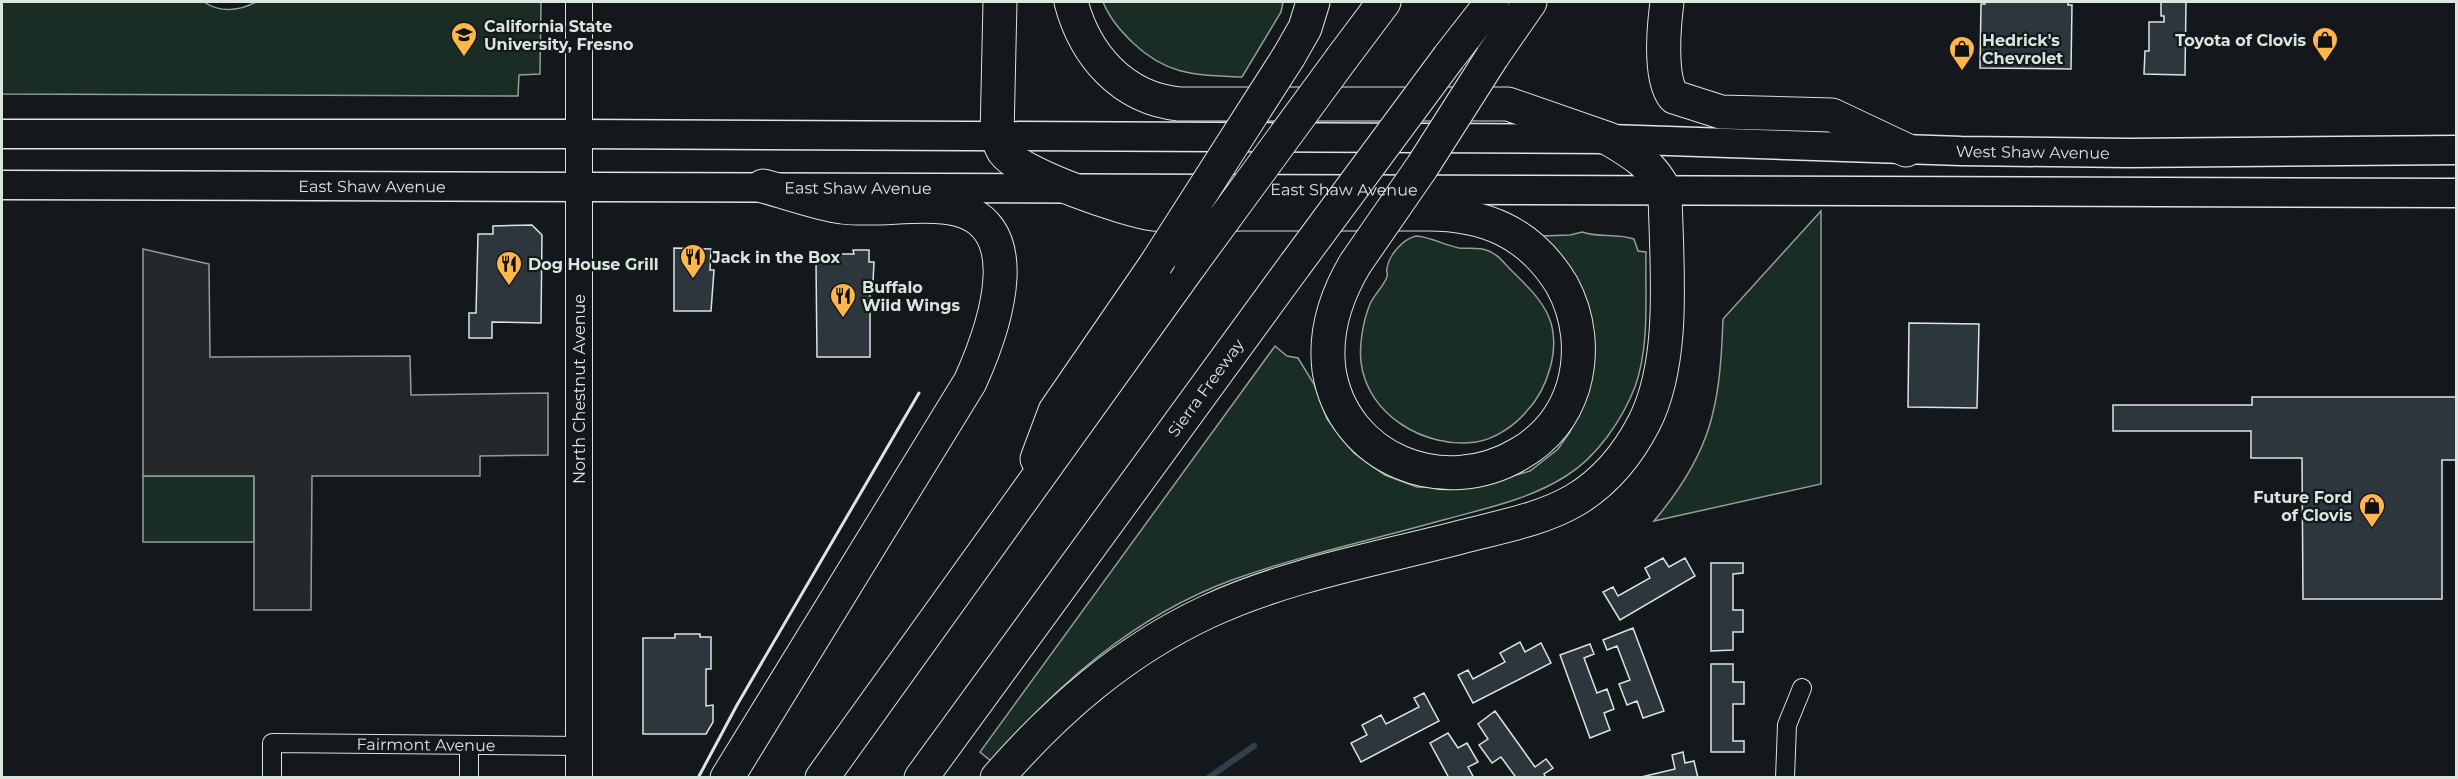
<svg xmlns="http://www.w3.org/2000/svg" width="2458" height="779" font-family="Montserrat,sans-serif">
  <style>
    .green { fill: #1a2d24; stroke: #939e99; stroke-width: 1.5 }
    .parking { fill: #24282b; stroke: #939e99; stroke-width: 1.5 }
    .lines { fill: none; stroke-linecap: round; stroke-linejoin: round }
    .stream { stroke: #2f3f4d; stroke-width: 6 }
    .building { fill: #2c363c; stroke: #d8e6dc; stroke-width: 1.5 }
    .street-casing { stroke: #d8e6dc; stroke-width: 20 }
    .secondary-casing { stroke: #d8e6dc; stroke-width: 28 }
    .primary-casing { stroke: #d8e6dc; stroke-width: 31 }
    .highway-casing { stroke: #d8e6dc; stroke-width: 35 }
    .street { stroke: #14181c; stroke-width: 18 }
    .secondary { stroke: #14181c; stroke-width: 26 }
    .primary { stroke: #14181c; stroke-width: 28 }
    .highway { stroke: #14181c; stroke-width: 33 }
    .highway-bridge-casing { stroke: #d8e6dc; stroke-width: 35; stroke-linecap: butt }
    .highway-bridge { stroke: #14181c; stroke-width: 33 }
    .wall { stroke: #d8e6dc; stroke-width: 3 }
    .labels { text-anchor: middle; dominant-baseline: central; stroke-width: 4.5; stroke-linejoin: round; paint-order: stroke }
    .poi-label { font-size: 16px; font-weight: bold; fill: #d8e6dc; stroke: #14181c; text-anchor: start }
    .street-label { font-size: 16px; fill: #d8e6dc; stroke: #14181c }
  </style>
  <rect width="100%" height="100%" fill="#14181c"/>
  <path class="green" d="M2,2H204C220,13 240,11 256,2H541L540,74L519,75L518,96L2,94Z
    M1103,2H1283L1281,12L1242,77C1196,75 1168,76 1133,43C1120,30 1110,19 1103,2Z
    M1821,211V484L1654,521C1712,452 1720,406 1723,319Z
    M1582,232C1598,238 1617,233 1634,239L1638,251L1646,252C1645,296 1650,345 1635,387C1622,420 1597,457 1566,476C1530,499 1487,508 1447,519C1375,539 1302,555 1232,580C1134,616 1058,684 991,761L980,752L1275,346L1287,356L1298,358L1314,384L1327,419L1354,453L1385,475L1417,487L1470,488L1530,471L1558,449L1570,432L1584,400L1541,236L1570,235Z
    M1416,236C1431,237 1444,245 1459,248C1468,249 1478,247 1486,250C1498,253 1505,265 1514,273C1527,286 1540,298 1548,315C1562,346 1548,389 1526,412C1514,426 1495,439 1476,442C1425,449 1367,415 1361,362C1359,345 1363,321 1370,304C1374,295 1383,287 1387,277C1388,272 1386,272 1387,268C1389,255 1403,239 1416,236Z
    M143,476H254V542H143Z"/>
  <path class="parking" d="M143,249L209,264L210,357L410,356L411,395L548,393V455L480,456V476H312L311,610H254V476H143Z"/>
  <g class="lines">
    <path class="stream" d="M1208,778L1254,746"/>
  </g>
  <path class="building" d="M1985,2H2068V5H2072L2071,69L1980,68L1981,4H1985Z
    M2161,2H2186L2185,75L2144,74L2145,51H2149V22H2164V16H2161Z
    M532,225L542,235L541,323L492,322V338H469V313H476L478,234H493V226Z
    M674,248L711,249L710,270H714L711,311H674Z
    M853,250H869V262H874L873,282H870V357H817L816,262H838V254H854Z
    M1909,323L1979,324L1977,408L1908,407Z
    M2252,397H2456V460H2442V599H2303L2302,458H2251V431H2113V405H2252Z
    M1663,558L1669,567L1685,558L1695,576L1620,620L1603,592L1613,587L1618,596L1650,578L1645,568Z
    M1711,563H1743V573L1733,574V610H1743V632H1733V650L1711,651Z
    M1633,628L1664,711L1643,718L1637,701L1627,705L1619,684L1630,680L1617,646L1607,650L1603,640Z
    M675,634H700V637H711V669H706V706L713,705V722L706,734H643V638H675Z
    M1520,642L1525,652L1541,643L1551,663L1473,703L1458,675L1468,670L1473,679L1505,662L1500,653Z
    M1590,644L1594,654L1584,658L1597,693L1607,689L1614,709L1604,713L1610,730L1590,738L1560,655Z
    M1711,664H1733V682H1744V704H1733V741H1744V752H1711Z
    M1424,693L1439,721L1361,762L1351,743L1367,735L1362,725L1381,715L1386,724L1419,707L1414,698Z
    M1495,711L1535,767L1546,759L1553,768L1544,774L1546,778H1512L1515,776L1501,757L1492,763L1479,745L1488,739L1478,724Z
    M1448,733L1458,748L1467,743L1478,762L1468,767L1474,778H1449L1430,743Z
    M1683,752L1685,763L1694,761L1698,778H1637L1675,769L1672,755Z"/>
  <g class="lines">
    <defs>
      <g id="street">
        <path id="s1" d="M272,778V743L579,746"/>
        <path d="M469,778V746"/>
        <path d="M1785,778L1787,725L1802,688"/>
      </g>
      <path id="secondary" d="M579,2V778"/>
      <g id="primary">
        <path id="s2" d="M2,134H578L1609,139L1961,151L2128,153L2456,150"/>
        <path id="s3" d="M2,185L2456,193"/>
      </g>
      <g id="highway">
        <path d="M1000,2L997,136C999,141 1001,148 1004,152C1019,174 1127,211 1154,214C1183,217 1214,214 1242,214C1303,214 1364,214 1424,214C1484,213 1530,232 1562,285C1579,316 1583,353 1573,387C1564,416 1545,439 1519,454C1444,499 1343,460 1329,370C1324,331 1336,296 1355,264"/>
        <path d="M1667,2C1664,25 1659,79 1674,97L1721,112L1832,115L1906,150"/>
        <path d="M1289,56L1305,28L1313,2"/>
        <path d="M1449,57L1492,2"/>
        <path d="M1492,57L1530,2"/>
        <path d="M1342,58L1384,2"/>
        <path d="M1037,459L1055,411L1156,264"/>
        <path d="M727,778L970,382C994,329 1035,215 943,207C910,204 875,211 842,207C816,203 789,193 763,186"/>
        <path d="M822,778L1191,264"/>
        <path id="s4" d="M921,778L1295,265"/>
        <path d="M997,778C1057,709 1124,651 1207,612C1286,575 1377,559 1461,537C1499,527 1541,520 1575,500C1605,482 1628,454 1644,423C1677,359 1666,262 1665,191C1653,165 1633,153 1609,139L1508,104H1179C1122,98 1085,55 1071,2"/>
      </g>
    </defs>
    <use href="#street" class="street-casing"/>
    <use href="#secondary" class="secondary-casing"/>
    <use href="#primary" class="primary-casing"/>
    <use href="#highway" class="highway-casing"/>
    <use href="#street" class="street"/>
    <use href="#secondary" class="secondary"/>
    <use href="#primary" class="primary"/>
    <use href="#highway" class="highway"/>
    <defs>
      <path id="highway-bridge" d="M1156,264L1289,56
        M1191,264L1342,58
        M1355,264L1422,167L1492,57
        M1295,265L1449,57"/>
    </defs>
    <use href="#highway-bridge" class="highway-bridge-casing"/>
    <use href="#highway-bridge" class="highway-bridge"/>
    <path class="wall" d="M698,778L737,705L919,393"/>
  </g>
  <defs>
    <symbol id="university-pin" viewBox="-11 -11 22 30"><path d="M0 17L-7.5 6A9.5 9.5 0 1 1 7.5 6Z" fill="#ffb74d" stroke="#14181c"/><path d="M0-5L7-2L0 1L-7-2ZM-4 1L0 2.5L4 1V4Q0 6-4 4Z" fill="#111"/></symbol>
    <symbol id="shop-pin" viewBox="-11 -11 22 30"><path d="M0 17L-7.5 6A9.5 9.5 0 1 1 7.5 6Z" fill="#ffb74d" stroke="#14181c"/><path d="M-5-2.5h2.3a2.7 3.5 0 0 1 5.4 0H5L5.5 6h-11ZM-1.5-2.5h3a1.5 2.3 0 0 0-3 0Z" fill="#111"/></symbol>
    <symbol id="restaurant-pin" viewBox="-11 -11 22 30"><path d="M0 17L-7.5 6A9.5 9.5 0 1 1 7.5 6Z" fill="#ffb74d" stroke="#14181c"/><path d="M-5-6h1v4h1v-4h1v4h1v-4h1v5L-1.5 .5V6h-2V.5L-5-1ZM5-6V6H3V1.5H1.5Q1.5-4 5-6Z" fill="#111"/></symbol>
  </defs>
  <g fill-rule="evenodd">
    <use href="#university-pin" x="449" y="20" width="30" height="40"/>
    <use href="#shop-pin" x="2310" y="25" width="30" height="40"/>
    <use href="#shop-pin" x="1947" y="34" width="30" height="40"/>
    <use href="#restaurant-pin" x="678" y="242" width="30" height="40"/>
    <use href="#restaurant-pin" x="494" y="249" width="30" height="40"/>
    <use href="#restaurant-pin" x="828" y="281" width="30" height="40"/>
    <use href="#shop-pin" x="2357" y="491" width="30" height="40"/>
  </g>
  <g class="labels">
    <g class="poi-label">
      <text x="484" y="26">California State<tspan x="484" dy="18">University, Fresno</tspan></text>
      <text x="1982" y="40">Hedrick's<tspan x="1982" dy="18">Chevrolet</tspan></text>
      <text x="2306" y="40" text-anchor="end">Toyota of Clovis</text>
      <text x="712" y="257">Jack in the Box</text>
      <text x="528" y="264">Dog House Grill</text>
      <text x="862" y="287">Buffalo<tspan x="862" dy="18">Wild Wings</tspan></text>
      <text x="2352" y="497" text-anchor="end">Future Ford<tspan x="2352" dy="18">of Clovis</tspan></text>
    </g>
    <g class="street-label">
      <text stroke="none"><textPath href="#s2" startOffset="2031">West Shaw Avenue</textPath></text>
      <text stroke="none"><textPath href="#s3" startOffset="856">East Shaw Avenue</textPath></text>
      <text stroke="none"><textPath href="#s3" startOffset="370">East Shaw Avenue</textPath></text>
      <text stroke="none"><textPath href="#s3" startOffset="1342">East Shaw Avenue</textPath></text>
      <text stroke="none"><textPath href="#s4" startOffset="483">Sierra Freeway</textPath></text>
      <text transform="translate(579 389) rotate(-90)">North Chestnut Avenue</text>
      <text stroke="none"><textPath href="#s1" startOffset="189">Fairmont Avenue</textPath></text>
    </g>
  </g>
  <rect width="2458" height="779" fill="none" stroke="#d8e6dc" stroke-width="6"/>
</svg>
